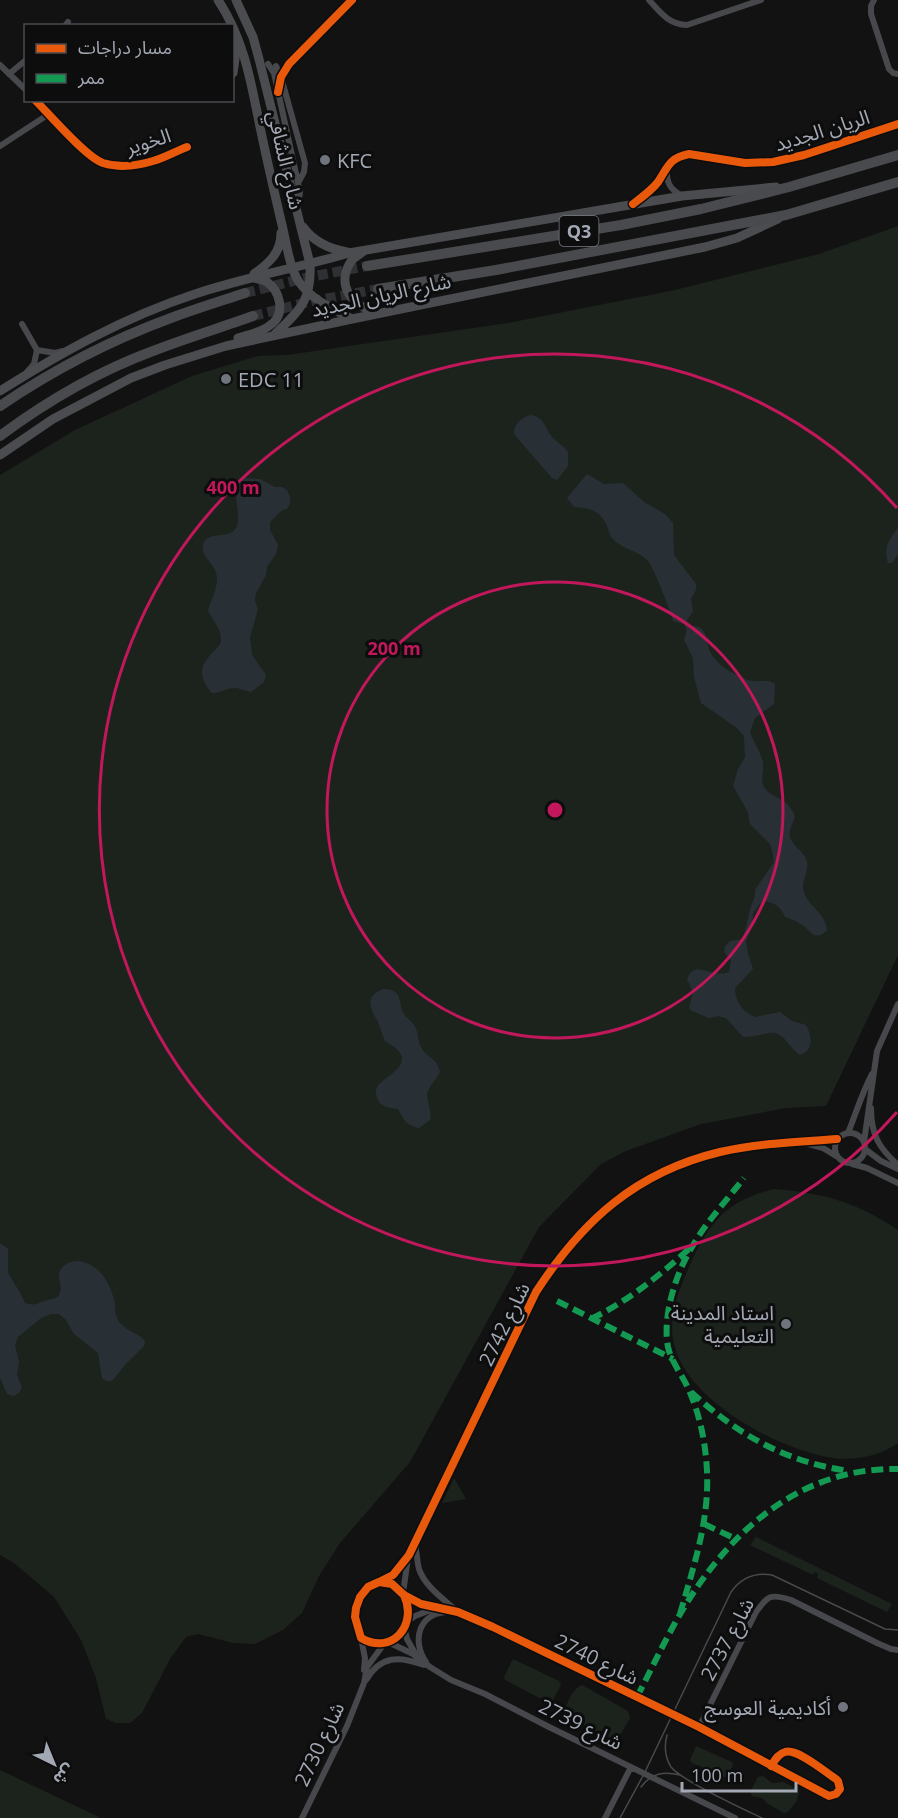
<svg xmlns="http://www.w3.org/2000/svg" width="898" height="1818" font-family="'Open Sans','Noto Sans Arabic',sans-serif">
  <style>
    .green { fill: #1c231d }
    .water { fill: #283036 }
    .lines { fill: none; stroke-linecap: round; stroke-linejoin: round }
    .trunk-tunnel { stroke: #2f3033; stroke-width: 10; stroke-dasharray: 10 5; stroke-linecap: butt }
    .minor { stroke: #47484b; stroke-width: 6 }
    .secondary { stroke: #4b4c4f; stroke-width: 9 }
    .trunk { stroke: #494a4d; stroke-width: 10 }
    .tram { stroke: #47494b; stroke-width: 1.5 }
    .quiet { stroke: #139951; stroke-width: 6; stroke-dasharray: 12 6; stroke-linecap: butt }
    .cycleway-casing { stroke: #0d0d0e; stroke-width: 11 }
    .cycleway { stroke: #e8590c; stroke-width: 8 }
    .ring { fill: none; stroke: #c2185b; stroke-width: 3 }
    .poi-dot { fill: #70747c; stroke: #0d0d0e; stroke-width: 2 }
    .labels { text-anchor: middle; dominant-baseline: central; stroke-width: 6; stroke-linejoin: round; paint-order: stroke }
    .shield { fill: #0d0d0e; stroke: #767a82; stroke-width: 1.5 }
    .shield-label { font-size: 18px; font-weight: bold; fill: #a3a9b4 }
    .street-label { font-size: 20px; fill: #a3a9b4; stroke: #0d0d0e }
    .poi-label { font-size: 20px; fill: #a3a9b4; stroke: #0d0d0e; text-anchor: start }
    .centre { fill: #c2185b; stroke: #0d0d0e; stroke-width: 3 }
    .ring-label { font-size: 18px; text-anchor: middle; font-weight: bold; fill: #c2185b; stroke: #0d0d0e; stroke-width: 6; stroke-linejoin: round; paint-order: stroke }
  </style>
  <rect width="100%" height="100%" fill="#121213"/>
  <path class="green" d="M898,226V955L826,1106L786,1108L701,1124L626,1151L601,1164L539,1227L410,1462L340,1543L319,1576L302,1613L283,1630L255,1644L233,1643L198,1634L186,1637L170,1659L142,1713L130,1723H116L106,1719L96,1678L81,1640L54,1597L14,1563L0,1555V475L75,430L192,376L258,356L287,355L508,323L675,290L819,254Z
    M774,1189C823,1193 857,1202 898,1230V1443C880,1456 855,1461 833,1458C779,1450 682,1399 673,1339C668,1312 683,1280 694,1256C712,1218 732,1199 774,1189Z
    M454,1478L466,1499L442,1503Z
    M756,1537L892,1604L887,1612L817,1578L818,1574L815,1572L813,1575L750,1545Z
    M513,1659L559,1681L561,1685L552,1702L549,1703L505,1680L504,1677Z
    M582,1685L628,1711L630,1718L618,1739L611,1740L566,1716C564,1706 572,1689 582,1685Z
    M696,1746L732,1762L733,1765L727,1777H724L692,1763L690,1760Z
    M0,1770L101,1818H0Z
    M763,1776L772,1783L783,1782L797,1789L799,1793L796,1802L788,1812L784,1813L768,1804L762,1798L752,1796L750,1792L758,1777Z"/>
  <path class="water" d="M530,415C544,416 545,429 553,438C558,443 564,446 568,452V466L557,480L552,478L514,434C514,423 521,419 530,415Z
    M587,474L604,484L623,483L644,502L665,514L673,523L674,555L696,584V590L691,599L693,611L687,620V624L689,626C708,624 705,640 710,652C713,657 718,663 722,666C728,671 745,680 752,681C760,682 768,679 775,684L774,704L755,718L750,732C753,741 762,755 763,763C764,771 760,780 764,787C774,801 786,795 795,816C794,821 791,825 790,830C787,845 805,850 807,862C809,874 799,883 805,895C811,908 826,914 827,930C814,944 810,928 799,923C795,920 790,919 785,917C781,906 774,903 763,900L753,913L752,926L746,941L748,954L753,969L735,988C735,1002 742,1011 755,1017L780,1012L792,1021L806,1025C812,1036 814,1050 800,1055C792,1050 786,1038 778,1034C770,1030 755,1038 743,1037L726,1018L718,1016L709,1018L692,1011L689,1008L693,993L687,979C695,958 711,979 729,972L731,960L724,952L725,946L730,941L742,939C746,929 748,920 750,909C752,902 756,898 755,890L774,862L773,854L770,844L750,824L748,812L733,786L738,769L745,757L744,736L737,728L701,703L694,677L693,658L684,640L687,630L684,624L673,621C671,612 653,566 648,561C639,551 622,549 613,539C609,535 609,531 607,526C600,510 590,508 574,507L567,498Z
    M244,478L260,479L275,487H282L287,490L290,497V503L287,509L282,510L270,522V530L278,545L276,554L267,567L266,575L256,593L255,601L258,609L250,637L252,655L266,675L264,682L251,692C247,691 241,689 237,688C228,687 221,693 212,693C198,677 199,667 213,652C217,648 220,646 221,641C222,629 212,620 208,610C212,598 221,582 215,570C211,561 201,556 203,545C207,529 232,541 237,526C242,510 228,487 244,478Z
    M898,528V554L892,563H888C883,547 889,540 898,528Z
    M383,989C404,989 397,1002 404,1014C408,1020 414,1022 416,1029C419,1035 417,1041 421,1047C427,1059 437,1057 440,1072C437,1079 428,1087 427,1094C427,1103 432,1110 430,1120L419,1128C406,1125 404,1120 398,1109C394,1108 388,1108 384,1106C382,1105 379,1102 378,1100C367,1079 404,1076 402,1057C400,1049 391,1045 385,1041C382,1035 381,1028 378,1022C371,1009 363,997 383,989Z
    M0,1243L8,1249V1273L19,1291L25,1303C36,1306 36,1304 47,1300C51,1299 57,1299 59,1295C65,1284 52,1275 65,1265C69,1262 73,1261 78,1261C101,1264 111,1285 115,1304C115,1308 115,1314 117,1318C122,1330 138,1332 145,1341L144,1346L125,1365L112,1381H106L102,1378L98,1353L74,1334L66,1320L59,1314H51L41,1318L18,1337L15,1345L19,1362L17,1375L22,1387L19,1393L14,1396L7,1394L0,1378Z"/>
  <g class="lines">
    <path class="trunk-tunnel" d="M245,293L305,278L367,266
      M253,316L308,302L378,289"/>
    <path class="minor" d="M649,0C661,13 668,24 687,25L761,0
      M874,0L871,6V14L889,69L893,73L898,74
      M65,26L68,22
      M268,64L274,73L300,192L299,199L296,204
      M0,65L26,90
      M276,66L281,77L305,163L304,172L298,183
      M9,74L26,60
      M281,79L289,64L352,0
      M35,100C50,115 86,157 103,163C119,168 137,166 153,161C164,158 176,151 187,147
      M0,146L49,114
      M667,168C666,183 670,189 682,196
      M636,202C643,196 652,189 658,182C668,168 669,158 689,154L745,163L773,162L804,155L898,124
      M22,324L37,350L34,364L27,372
      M37,350L55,353L63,351
      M871,1108C871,1135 879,1148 898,1165
      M835 1148a15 15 0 1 1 30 0a15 15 0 1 1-30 0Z
      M848,1133C856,1113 862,1093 872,1074
      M864,1142L877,1051L898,1004
      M805,1143L823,1148L836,1156
      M865,1149L881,1161L898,1169
      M852,1164L867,1168L898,1183
      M415,1545C417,1553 417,1561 419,1569C425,1587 445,1600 458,1612
      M382,1581L393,1575L409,1555L536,1292C582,1221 636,1172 720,1152C758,1143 798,1142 837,1139
      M403,1593L408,1558
      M404,1595C418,1625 392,1656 361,1638L355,1617L356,1608L360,1597L368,1587L379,1582L392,1584L404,1595L421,1604L458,1612L493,1627L699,1727L829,1796L836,1794L840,1789L838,1781L836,1779C825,1772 797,1748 785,1752C778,1754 775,1760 771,1766
      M405,1623L415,1616L436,1608
      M404,1627L407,1639L415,1653
      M361,1638L365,1658L364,1670
      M388,1642L413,1654L430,1667L451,1680L485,1694L549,1727L735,1818
      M426,1662C411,1640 419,1612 449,1612
      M366,1680C381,1655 399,1656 424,1665
      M699,1727L756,1612C768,1596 770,1593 791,1600L877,1643L891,1649L898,1650
      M302,1818L347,1726L364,1683L367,1667L384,1644
      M605,1818L631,1767"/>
    <path class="secondary" d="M218,0C242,36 250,76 258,117C265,152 273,186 281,221C286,239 289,268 299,282C312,300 333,309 352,319
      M236,0L253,37L259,59L310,264C312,301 299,311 274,335
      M233,36L235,59L233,73
      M303,227C314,242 329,249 347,252
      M364,251C360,254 355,257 352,260C335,283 351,308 376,311
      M254,274C269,263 281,253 281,233
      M238,338C250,334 263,332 273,323C285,312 280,291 267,282C263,280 257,279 253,278
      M0,391C62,352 125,317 195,294C246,277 298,268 349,253L682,196L776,187
      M0,455L53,419L131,378L165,365L226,346L352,319L705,247L737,238L778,219"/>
    <path class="trunk" d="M367,266L621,225L701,209L789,187L898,155
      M378,289L496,270L786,215L898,182
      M0,406C53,370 111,340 171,318C195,309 221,301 245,293
      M0,436C47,401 99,371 153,351C186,338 220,328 253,316"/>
    <path class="tram" d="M667,1735C664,1746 665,1757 671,1767C682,1781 743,1809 762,1818
      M641,1787C651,1773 664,1771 680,1775
      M620,1818L644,1774L731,1592C741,1578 754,1572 772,1575L885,1629L898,1630"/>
    <path class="quiet" d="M557,1301L673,1359
      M591,1319C628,1301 659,1276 689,1249
      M691,1392C737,1434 785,1462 849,1471
      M704,1524L736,1539
      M680,1614C695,1561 712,1514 706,1458C704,1435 698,1410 688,1388C682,1375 671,1361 668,1347C662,1316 676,1273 692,1247C706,1222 727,1200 744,1178
      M637,1697C651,1670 664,1642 679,1616C726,1534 799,1467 898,1469"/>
    <defs>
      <path id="cycleway" d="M278,92L281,77L289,64L352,0
        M35,100C50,115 86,157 103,163C119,168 137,166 153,161C164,158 176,151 187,147
        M633,204C641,198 652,190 658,182C668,167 669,158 689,154L745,163L773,162L804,155L898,124
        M379,1582L393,1575L409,1555L536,1292C582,1221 636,1172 720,1152C758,1143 798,1142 837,1139
        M404,1595C418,1625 392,1656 361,1638L355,1617L356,1608L360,1597L368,1587L379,1582L392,1584L404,1595L421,1604L458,1612L493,1627L699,1727L829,1796L836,1794L840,1789L838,1781L836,1779C825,1772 797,1748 785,1752C778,1754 775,1760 771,1766"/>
    </defs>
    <use href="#cycleway" class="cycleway-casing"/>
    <use href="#cycleway" class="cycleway"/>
  </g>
  <g class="ring">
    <circle cx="555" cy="810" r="228"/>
    <path d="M897 1112A456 456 0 1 1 897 508"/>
  </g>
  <g class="poi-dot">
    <circle cx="325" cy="160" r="6"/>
    <circle cx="226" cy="379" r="6"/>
    <circle cx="786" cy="1324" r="6"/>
    <circle cx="843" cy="1707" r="6"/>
  </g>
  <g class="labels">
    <rect class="shield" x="559.5" y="216" width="39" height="30" rx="4.5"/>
    <g class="shield-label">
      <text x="579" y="231">Q3</text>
    </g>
    <g class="street-label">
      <text transform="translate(822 130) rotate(-17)">الريان الجديد</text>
      <text transform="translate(148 141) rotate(-17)">الخوير</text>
      <text transform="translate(286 160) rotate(77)">شارع الشافي</text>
      <text transform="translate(381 295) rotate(-12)">شارع الريان الجديد</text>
      <text transform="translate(504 1324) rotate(-64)">شارع 2742</text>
      <text transform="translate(727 1639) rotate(-62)">شارع 2737</text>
      <text transform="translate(597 1659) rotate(26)">شارع 2740</text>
      <text transform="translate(581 1724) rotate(26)">شارع 2739</text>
      <text transform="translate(319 1744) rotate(-65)">شارع 2730</text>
    </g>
    <g class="poi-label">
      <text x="337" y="160">KFC</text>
      <text x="238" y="379">EDC 11</text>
      <text x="774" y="1312" text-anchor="end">استاد المدينة<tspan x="774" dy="23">التعليمية</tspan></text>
      <text x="831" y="1707" text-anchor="end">أكاديمية العوسج</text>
    </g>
  </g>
  <circle cx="555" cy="810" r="9" class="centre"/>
  <g class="ring-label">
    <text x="233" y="494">400 m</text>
    <text x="394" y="655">200 m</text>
  </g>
  <rect x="24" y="24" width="210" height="78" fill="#0d0d0e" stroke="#494b50" stroke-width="1.5"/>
  <rect x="36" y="44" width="30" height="9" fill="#e8590c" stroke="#494b50" stroke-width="1.5"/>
  <text x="78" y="54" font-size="18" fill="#a3a9b4">مسار دراجات</text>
  <rect x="36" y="74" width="30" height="9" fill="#139951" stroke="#494b50" stroke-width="1.5"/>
  <text x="78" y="84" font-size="18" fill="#a3a9b4">ممر</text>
  <g transform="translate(54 1764) rotate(137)" stroke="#0d0d0e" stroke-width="4.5" paint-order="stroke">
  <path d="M0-4.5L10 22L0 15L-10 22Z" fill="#a3a9b4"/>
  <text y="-9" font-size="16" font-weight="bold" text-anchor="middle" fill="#a3a9b4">ش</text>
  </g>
  <path d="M682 1782v9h114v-9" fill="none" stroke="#a3a9b4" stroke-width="3"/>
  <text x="691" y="1782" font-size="18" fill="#a3a9b4" stroke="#0d0d0e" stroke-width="4.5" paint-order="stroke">100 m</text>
</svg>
